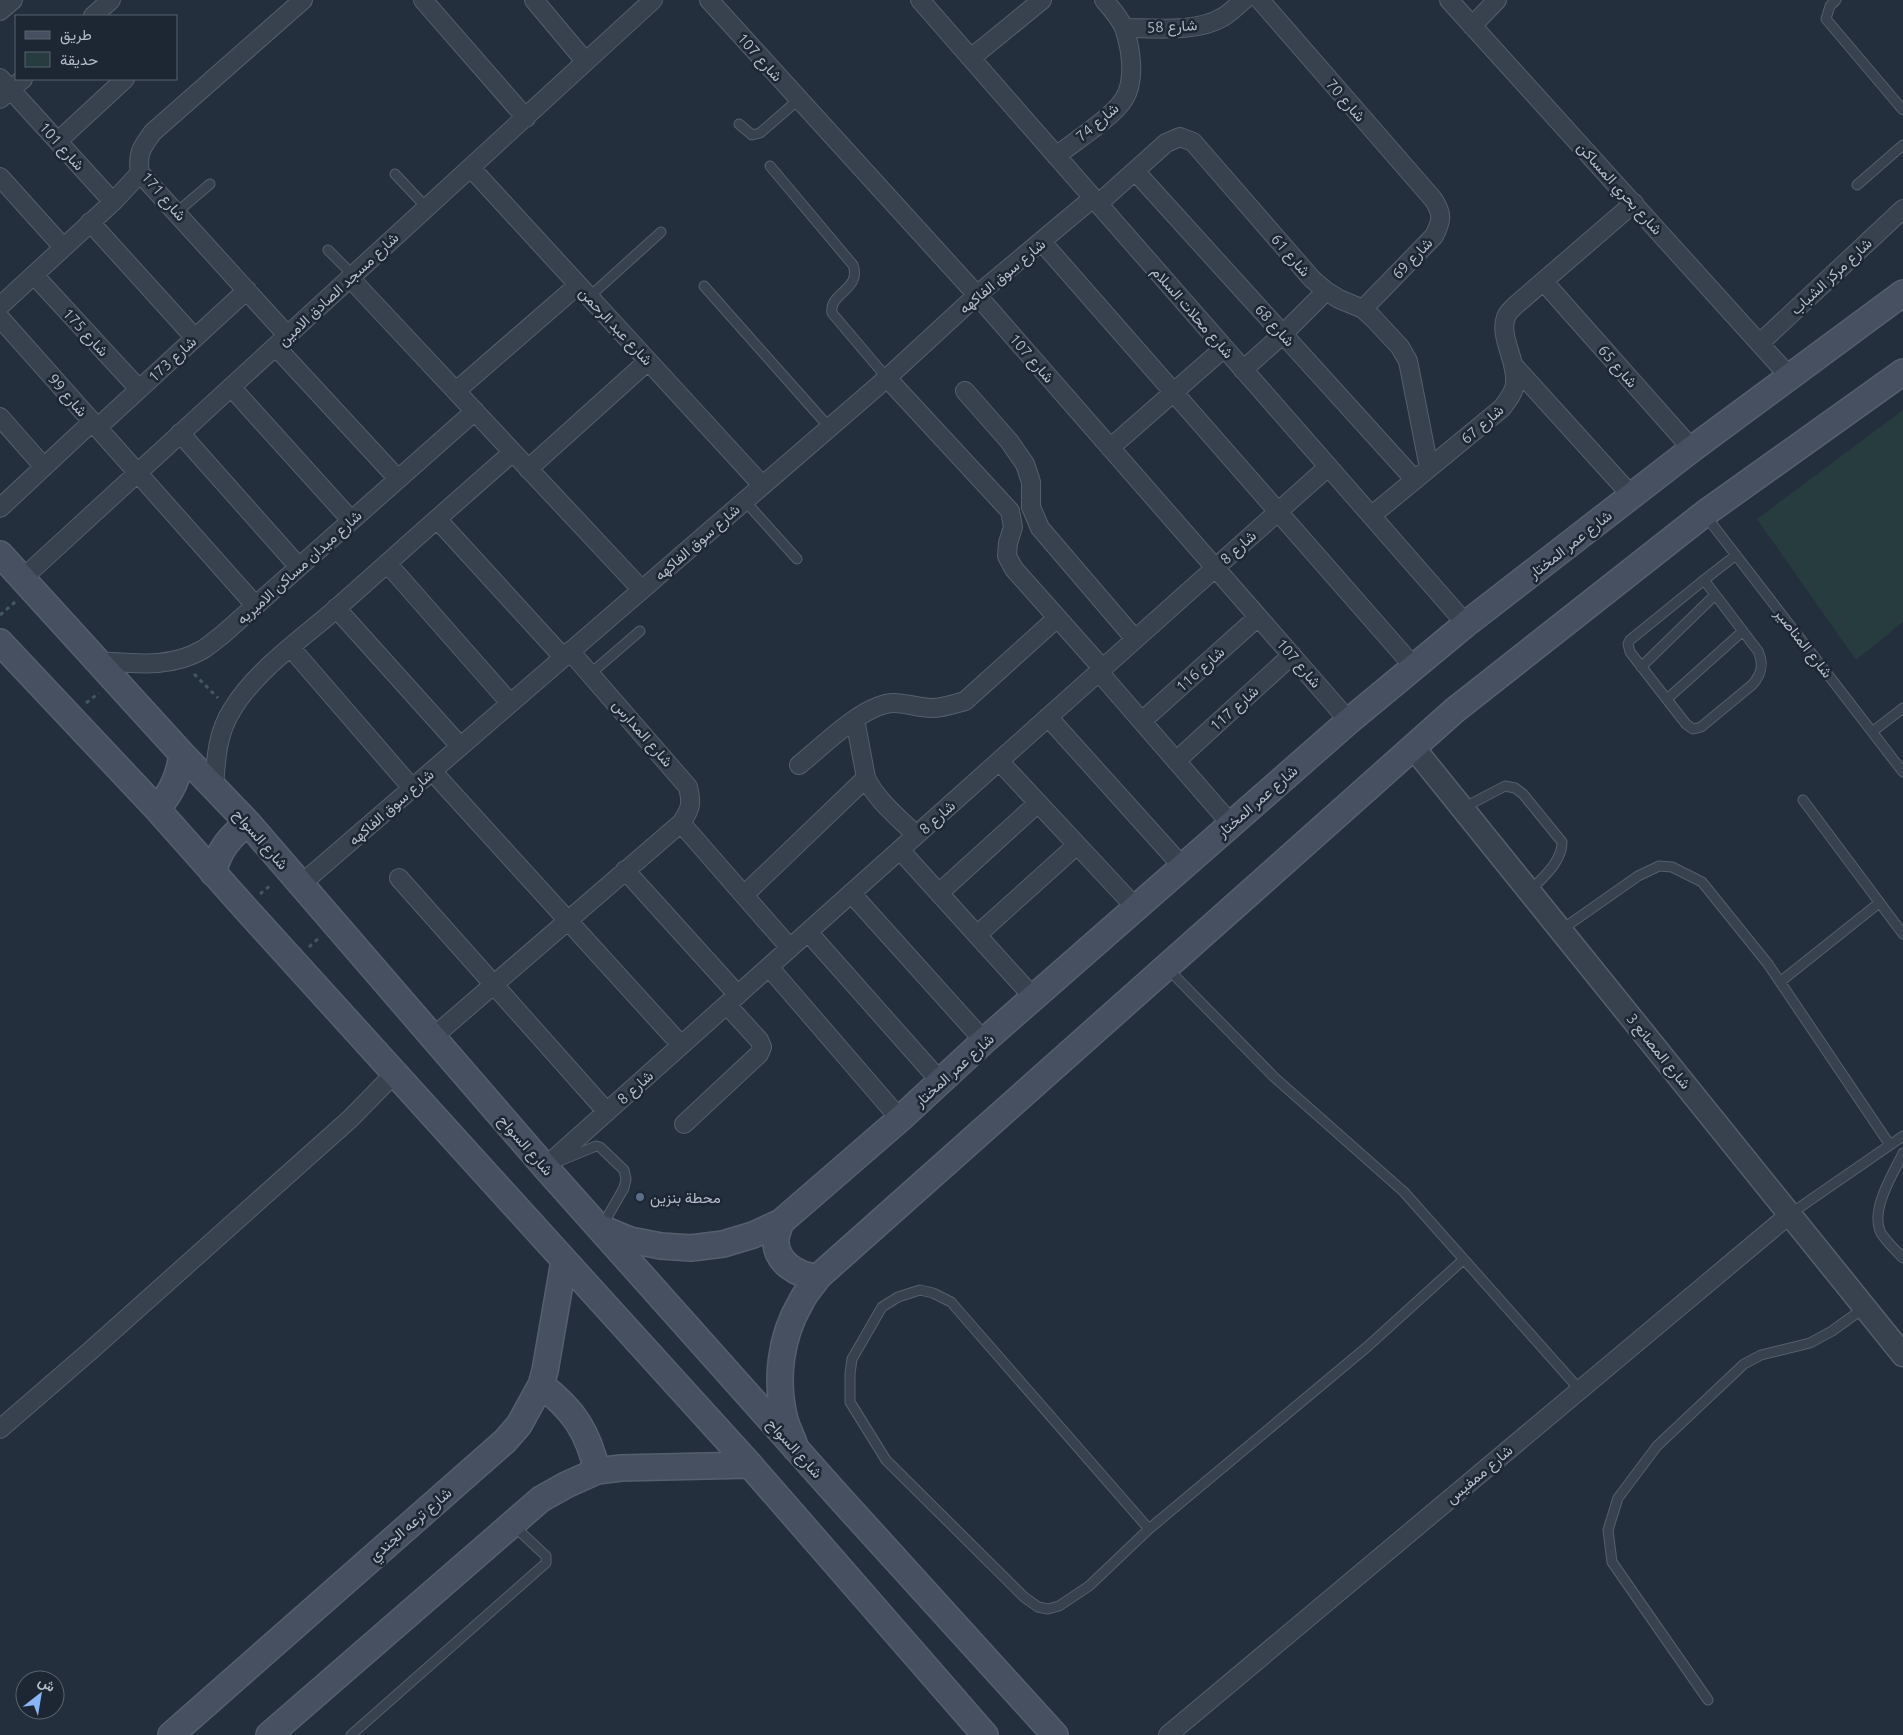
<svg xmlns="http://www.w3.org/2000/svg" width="1903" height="1735" font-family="Ubuntu,Vazirmatn,sans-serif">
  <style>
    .green { fill: #263c3f }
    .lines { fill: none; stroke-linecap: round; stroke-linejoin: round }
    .service-casing { stroke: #565f6c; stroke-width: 11 }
    .minor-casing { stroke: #565f6c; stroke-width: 20 }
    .tertiary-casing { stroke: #565f6c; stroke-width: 25 }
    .secondary-casing { stroke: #565f6c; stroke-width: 28 }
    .path { stroke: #44595c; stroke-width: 3; stroke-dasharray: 4 4; stroke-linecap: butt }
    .service { stroke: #38414e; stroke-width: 9 }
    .minor { stroke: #38414e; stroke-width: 18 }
    .tertiary { stroke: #38414e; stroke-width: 22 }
    .secondary { stroke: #465061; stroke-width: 25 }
    .service-dot { fill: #5c6f8a; stroke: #1d2633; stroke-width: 2 }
    .labels { text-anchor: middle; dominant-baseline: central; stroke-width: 5; stroke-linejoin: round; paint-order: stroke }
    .street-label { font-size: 15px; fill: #b4bcc9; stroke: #1d2633 }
    .poi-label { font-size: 15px; fill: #b4bcc9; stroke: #1d2633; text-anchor: start }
  </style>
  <rect width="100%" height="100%" fill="#242f3e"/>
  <path class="green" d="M1903,410V622L1856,660L1757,519Z"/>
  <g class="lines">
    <defs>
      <path id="service" d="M1836,0L1830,6L1826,19L1903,110
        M739,124L752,135L760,133L798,100
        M770,166L853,265C862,290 829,292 832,313L887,378
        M395,174L427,208
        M1857,185L1903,145
        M177,212L210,184
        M328,250L353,275
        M704,286L829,427
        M589,297L661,232
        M744,500L797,559
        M1705,515L1903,772
        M1704,580L1758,651C1764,664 1762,674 1752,685L1701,727L1693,729L1686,724L1630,652L1628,644L1630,640L1704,580L1736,555
        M1641,667L1715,595
        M590,674L640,631
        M1667,699L1743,631
        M1872,732L1903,708
        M1803,800L1903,934
        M1463,808L1505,786L1515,788L1523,794L1562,842C1562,862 1543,877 1530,891
        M1561,930L1638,876L1659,866L1672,867L1702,882L1768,964L1890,1145
        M1168,969L1274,1077L1404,1192L1580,1390
        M1780,982L1879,903
        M1903,1153C1893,1174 1871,1208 1880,1231C1884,1240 1896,1250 1903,1258
        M557,1162L596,1146L600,1147L624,1170L626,1179L624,1188L602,1226
        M1790,1214L1903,1136
        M1149,1529L951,1302L933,1293L920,1290L898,1297L882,1307L852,1359L850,1374V1402L886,1460L1024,1597L1038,1607L1048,1609L1059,1606L1089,1586L1149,1529L1367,1347L1463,1260
        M1708,1700L1612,1562L1608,1530L1618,1498L1657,1446L1744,1364L1761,1355L1810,1343L1832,1331L1864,1308
        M351,1735L546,1563V1556L513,1525"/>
      <path id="minor" d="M423,0L526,118
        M534,0L585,61
        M709,0L977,295L1349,721
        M920,0L1466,624
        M1260,0L1433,199C1443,214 1442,220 1434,236L1363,309
        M1449,0L1789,376
        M0,11L13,0
        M93,16L111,0
        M1472,26L1497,0
        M1124,28C1153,28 1197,33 1223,17C1230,13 1237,6 1244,0
        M971,58L1042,0
        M0,78L113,202
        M0,99L23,79
        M58,141L125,79
        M1056,156C1074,142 1113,117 1124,99C1136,80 1131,48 1124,28C1120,18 1111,8 1104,0
        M471,168L762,485
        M1135,171L1415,480
        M0,177L63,247
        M1098,204L1166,143L1180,137L1193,142L1312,279L1326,291L1339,299L1363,309L1373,318L1400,347L1408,361L1429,468
        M90,222L195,338
        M1042,242L1414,667
        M34,275L139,389
        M350,278L641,589
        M1544,282L1692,449
        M0,306L113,202L140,173
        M0,318L255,605
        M288,336L140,173C137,154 141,148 153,132L303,0
        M1760,343L1903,209
        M276,347L398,479
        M1515,367L1632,496
        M1243,370L1283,334L1326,291
        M887,378L1010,511L1013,527L1008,543L1007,556L1014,569L1102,668
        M231,387L351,520
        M456,391L578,285
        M965,391L1009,441L1025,464L1031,482V507L1040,528L1135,639
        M0,417L44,467
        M97,428L247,290
        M180,433L299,567
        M1110,448L1224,348
        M528,469L648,361
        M0,508L92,422
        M1371,516L1502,408C1507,401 1514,393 1515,384C1518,361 1497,335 1507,315C1509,311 1514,307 1517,304L1634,203
        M437,519L563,657
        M387,563L510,703
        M23,578L653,0
        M336,608L460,746
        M291,648L412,788
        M97,661C133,663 169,669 202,650C209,646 215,640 221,636L475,411
        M1099,672L1231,824
        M1048,717L1182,866
        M855,719L866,778C877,801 899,818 916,835
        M1142,721L1258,617
        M999,761L1136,908
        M1176,761L1292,655
        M799,765C822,747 864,703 894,703C906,703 919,708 932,708C943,708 954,704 965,701L1057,618
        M432,771L681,1045
        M214,786C216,760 217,733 232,710C253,674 297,642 329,615C390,561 451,506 513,452
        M681,823L790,948
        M900,850L1034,998
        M625,870L738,995
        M399,878L607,1112
        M300,885L887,378L977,295L1093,198
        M851,893L984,1041
        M939,893L1038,803
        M744,895L866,778
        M808,932L940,1081
        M977,935L1077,845
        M769,967L900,1119
        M433,1037L681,823C691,809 692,803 688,787L570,651
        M684,1124L759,1054L762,1047L759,1040L727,1005
        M545,1167L1328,467
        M0,1429L89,1352L350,1119L395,1073
        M1168,1735L1790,1214"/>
      <path id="tertiary" d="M1413,747L1903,1355"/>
      <path id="secondary" d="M0,554L182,754L248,823L545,1167L839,1497L1055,1735
        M0,642L157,809L245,908L750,1465L985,1735
        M157,809C172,792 179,776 182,754
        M213,873C219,850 229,837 248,823
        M781,1222C779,1227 777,1233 776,1238C774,1262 798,1276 818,1277
        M601,1228L630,1240L661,1246L691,1248L723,1244L753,1235L781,1222L900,1119L984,1041L1349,721L1466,624L1692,449L1903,293
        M541,1385C574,1410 588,1432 597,1471
        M796,1449C793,1439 788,1430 785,1420C775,1381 780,1337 801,1302C805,1293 813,1285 818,1277L1455,710L1704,514L1903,372
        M171,1735L505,1441L519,1425L541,1385L545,1371L564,1261
        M269,1735L541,1499L566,1485L597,1471L621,1468L750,1465"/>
    </defs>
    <use href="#service" class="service-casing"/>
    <use href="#minor" class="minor-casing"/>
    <use href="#tertiary" class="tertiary-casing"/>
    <use href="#secondary" class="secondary-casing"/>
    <path class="path" d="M0,615L15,602
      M194,674L218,698
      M86,703L99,693
      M260,894L272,884
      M309,947L319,938"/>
    <use href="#service" class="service"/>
    <use href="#minor" class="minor"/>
    <use href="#tertiary" class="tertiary"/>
    <use href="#secondary" class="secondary"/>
  </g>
  <circle class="service-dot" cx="640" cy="1197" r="5"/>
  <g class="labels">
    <g class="street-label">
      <text transform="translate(1172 26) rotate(-3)">شارع 58</text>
      <text transform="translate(760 57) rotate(48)">شارع 107</text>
      <text transform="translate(1346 100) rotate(49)">شارع 70</text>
      <text transform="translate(1097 122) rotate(-40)">شارع 74</text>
      <text transform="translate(62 146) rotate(48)">شارع 101</text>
      <text transform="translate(1620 188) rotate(48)">شارع بحري المساكن</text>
      <text transform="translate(164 196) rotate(49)">شارع 171</text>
      <text transform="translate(1291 255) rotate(49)">شارع 61</text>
      <text transform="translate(1412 258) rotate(-46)">شارع 69</text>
      <text transform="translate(1002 276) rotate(-40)">شارع سوق الفاكهه</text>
      <text transform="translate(1831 276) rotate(-43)">شارع مركز الشباب</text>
      <text transform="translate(338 289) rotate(-43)">شارع مسجد الصادق الامين</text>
      <text transform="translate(1193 312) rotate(49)">شارع محلات السلام</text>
      <text transform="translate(1275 325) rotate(48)">شارع 68</text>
      <text transform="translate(616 326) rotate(47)">شارع عبد الرحمن</text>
      <text transform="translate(86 332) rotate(47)">شارع 175</text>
      <text transform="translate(1032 358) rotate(49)">شارع 107</text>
      <text transform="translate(172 359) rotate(-43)">شارع 173</text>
      <text transform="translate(1618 366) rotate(49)">شارع 65</text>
      <text transform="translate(68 395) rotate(49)">شارع 99</text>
      <text transform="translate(1482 424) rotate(-41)">شارع 67</text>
      <text transform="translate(697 542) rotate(-41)">شارع سوق الفاكهه</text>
      <text transform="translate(1570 544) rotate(-38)">شارع عمر المختار</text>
      <text transform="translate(1238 547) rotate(-42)">شارع 8</text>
      <text transform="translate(299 567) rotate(-42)">شارع ميدان مساكن الاميريه</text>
      <text transform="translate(1804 643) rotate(52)">شارع المناصير</text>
      <text transform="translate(1299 663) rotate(49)">شارع 107</text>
      <text transform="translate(1200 669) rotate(-42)">شارع 116</text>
      <text transform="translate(1234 708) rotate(-42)">شارع 117</text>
      <text transform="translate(643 733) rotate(49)">شارع المدارس</text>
      <text transform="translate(1257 801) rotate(-41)">شارع عمر المختار</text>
      <text transform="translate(391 807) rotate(-41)">شارع سوق الفاكهه</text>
      <text transform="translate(937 817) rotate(-42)">شارع 8</text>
      <text transform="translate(261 839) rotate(49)">شارع السواح</text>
      <text transform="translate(1659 1051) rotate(51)">شارع المصانع 3</text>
      <text transform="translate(954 1070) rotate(-42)">شارع عمر المختار</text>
      <text transform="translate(635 1087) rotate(-42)">شارع 8</text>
      <text transform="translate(526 1145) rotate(49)">شارع السواح</text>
      <text transform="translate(795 1448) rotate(48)">شارع السواح</text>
      <text transform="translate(1479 1474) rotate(-40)">شارع ممفيس</text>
      <text transform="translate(410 1524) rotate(-41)">شارع ترعه الجندي</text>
    </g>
    <g class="poi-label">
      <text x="650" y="1197">محطة بنزين</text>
    </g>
  </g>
  <rect x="15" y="15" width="162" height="65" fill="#1d2633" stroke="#59626f"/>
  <rect x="25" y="31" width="25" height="8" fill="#465061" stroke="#59626f"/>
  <text x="60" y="40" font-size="15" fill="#b4bcc9">طريق</text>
  <rect x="25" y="52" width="25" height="15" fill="#263c3f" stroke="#59626f"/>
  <text x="60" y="65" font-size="15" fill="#b4bcc9">حديقة</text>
  <g transform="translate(40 1695) rotate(31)"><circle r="24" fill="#1d2633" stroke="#59626f"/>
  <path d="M0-4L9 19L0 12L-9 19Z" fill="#8ab4f8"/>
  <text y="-8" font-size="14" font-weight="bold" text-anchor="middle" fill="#b4bcc9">ش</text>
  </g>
</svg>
